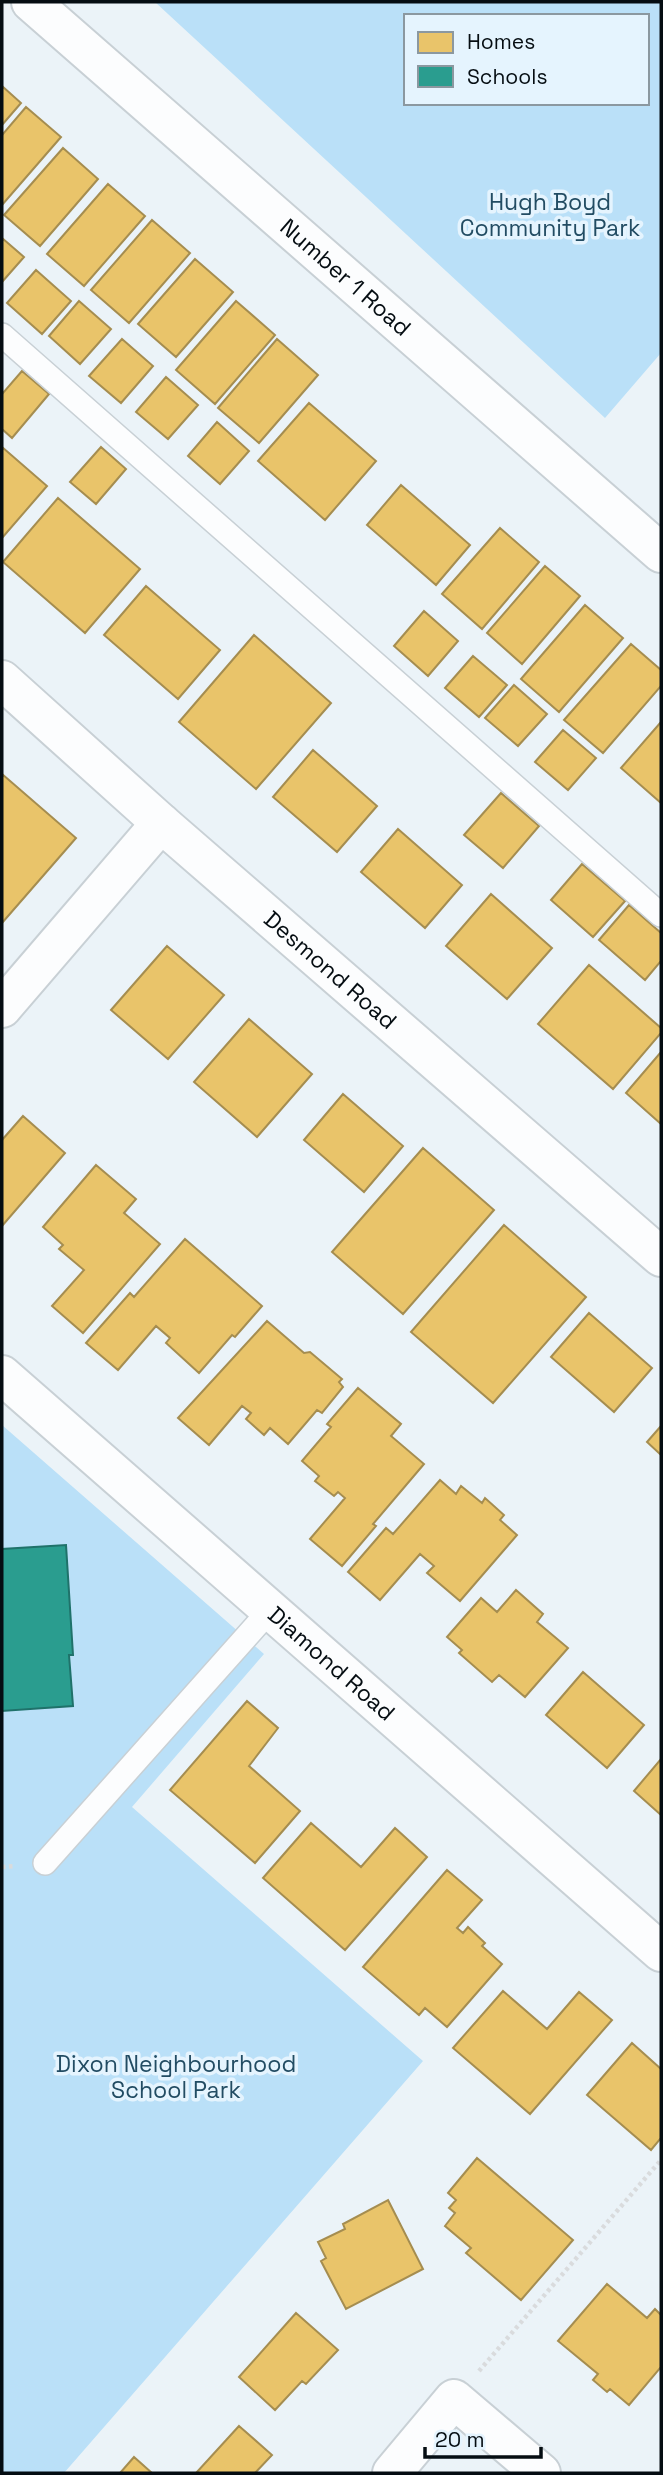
<svg xmlns="http://www.w3.org/2000/svg" width="663" height="2475" font-family="'Space Grotesk',sans-serif">
  <style>
    .green { fill: #bae0f8; fill-rule: evenodd }
    .homes { fill: #e9c46a; stroke: #a58d50; stroke-width: 2 }
    .schools { fill: #2a9d8f; stroke: #1f726a; stroke-width: 2 }
    .lines { fill: none; stroke-linecap: round; stroke-linejoin: round }
    .lane-casing { stroke: #c8d0d5; stroke-width: 26 }
    .street-casing { stroke: #c8d0d5; stroke-width: 42 }
    .secondary-casing { stroke: #c8d0d5; stroke-width: 42 }
    .path { stroke: #d9dbdd; stroke-width: 4.5; stroke-dasharray: 3.5 3.5; stroke-linecap: butt }
    .lane { stroke: #fcfdfe; stroke-width: 23 }
    .street { stroke: #fcfdfe; stroke-width: 38 }
    .secondary { stroke: #fcfdfe; stroke-width: 38 }
    .labels { text-anchor: middle; dominant-baseline: central; stroke-width: 7; stroke-linejoin: round; paint-order: stroke }
    .park-label { font-size: 23px; fill: #224c63; stroke: #e5f4fe }
    .street-label { font-size: 23px; fill: #050d12; stroke: #e5f4fe }
  </style>
  <rect width="100%" height="100%" fill="#ebf3f8"/>
  <path class="green" d="M155,2H661V353L605,418ZM406,16H647V103H406Z
    M2,1425L264,1654L132,1807L423,2061L64,2473H2Z"/>
  <path class="homes" d="M2,86L21,103L2,125Z
    M26,107L61,137L2,205V135Z
    M63,148L98,179L40,246L4,215Z
    M108,184L145,216L84,286L47,254Z
    M152,220L190,253L129,323L91,290Z
    M2,238L24,257L2,282Z
    M195,259L233,292L176,357L138,324Z
    M36,270L71,301L42,334L7,303Z
    M79,301L111,329L80,364L49,336Z
    M236,301L275,335L215,404L176,370Z
    M122,339L153,366L121,403L89,376Z
    M277,339L318,375L259,443L218,408Z
    M22,371L49,394L12,438L2,429V394Z
    M166,377L198,405L168,439L136,412Z
    M309,403L376,461L325,520L258,461Z
    M217,422L249,451L220,484L188,456Z
    M2,447L47,486L2,538Z
    M101,447L126,469L96,504L70,482Z
    M401,485L470,545L436,585L367,525Z
    M58,498L140,569L85,633L3,562Z
    M500,528L539,562L482,629L442,594Z
    M545,566L580,596L522,664L487,633Z
    M146,586L220,650L178,699L104,635Z
    M585,605L623,638L559,712L521,679Z
    M424,611L458,641L428,676L394,646Z
    M254,635L331,703L256,789L179,722Z
    M631,644L661,670V686L603,753L564,720Z
    M473,656L507,685L479,717L445,688Z
    M514,685L547,714L518,746L485,718Z
    M661,722V803L621,768Z
    M563,730L596,758L568,790L535,762Z
    M313,750L377,806L337,852L273,797Z
    M2,774L76,838L2,923Z
    M501,793L539,826L503,868L464,835Z
    M398,829L462,885L425,928L361,872Z
    M582,864L625,901L593,937L551,900Z
    M491,894L552,948L507,999L446,946Z
    M629,905L661,933V961L645,980L599,940Z
    M167,946L224,995L168,1059L111,1010Z
    M589,965L661,1028V1033L613,1089L538,1024Z
    M249,1019L312,1074L257,1137L194,1082Z
    M661,1052V1124L626,1093Z
    M343,1094L403,1146L364,1192L304,1140Z
    M23,1116L65,1153L2,1226V1140Z
    M423,1148L494,1210L403,1314L332,1252Z
    M96,1165L136,1199L124,1213L160,1244L83,1333L52,1306L84,1270L59,1249L63,1245L43,1227Z
    M504,1225L586,1297L493,1403L411,1332Z
    M185,1239L262,1306L235,1337L232,1335L199,1373L166,1343L170,1338L156,1326L118,1370L86,1343L130,1293L134,1297Z
    M589,1313L652,1368L614,1412L551,1357Z
    M267,1321L304,1353L310,1352L342,1379L339,1382L343,1387L322,1413L317,1410L288,1444L270,1428L264,1435L246,1419L251,1413L242,1406L209,1445L178,1418Z
    M358,1388L401,1424L391,1436L424,1464L373,1524L376,1526L342,1566L310,1539L345,1498L338,1492L334,1496L315,1481L319,1476L302,1461L331,1427L327,1424Z
    M661,1426V1455L647,1442Z
    M440,1480L456,1494L461,1486L482,1503L485,1498L504,1515L500,1520L517,1535L460,1601L427,1573L434,1566L420,1554L380,1600L348,1572L386,1528L393,1534Z
    M516,1590L543,1614L537,1622L568,1648L525,1697L499,1675L492,1682L459,1653L462,1650L447,1637L481,1598L497,1612Z
    M583,1672L644,1725L607,1768L546,1715Z
    M247,1701L278,1728L249,1766L300,1811L255,1863L170,1790Z
    M661,1759V1815L634,1791Z
    M311,1823L361,1867L395,1828L427,1857L345,1950L263,1878Z
    M447,1870L482,1900L457,1928L463,1933L468,1927L485,1943L482,1946L502,1964L447,2027L425,2008L419,2015L363,1967Z
    M503,1991L547,2029L579,1992L612,2020L530,2114L453,2048Z
    M632,2043L661,2069V2138L651,2150L587,2095Z
    M477,2158L573,2240L521,2300L466,2253L471,2248L445,2226L455,2213L449,2208L456,2200L448,2193Z
    M388,2200L423,2269L346,2309L321,2261L326,2258L318,2242L345,2229L343,2224Z
    M607,2284L647,2318L655,2309L661,2315V2367L629,2405L610,2389L607,2392L593,2380L598,2374L558,2341Z
    M296,2313L338,2350L306,2384L302,2381L275,2410L239,2377Z
    M239,2426L272,2455L255,2473H196Z
    M134,2457L152,2473H120Z"/>
  <path class="schools" d="M66,1545L73,1655H69L73,1706L2,1711V1549Z"/>
  <g class="lines">
    <defs>
      <path id="lane" d="M2,335L661,915
        M45,1863L271,1609"/>
      <g id="street">
        <path id="s1" d="M2,680L161,823L661,1257"/>
        <path d="M2,1008L161,823"/>
        <path id="s2" d="M2,1375L661,1952"/>
        <path d="M392,2473L454,2399L541,2473"/>
      </g>
      <g id="secondary">
        <path id="s3" d="M31,2L661,553"/>
      </g>
    </defs>
    <use href="#lane" class="lane-casing"/>
    <use href="#street" class="street-casing"/>
    <use href="#secondary" class="secondary-casing"/>
    <path class="path" d="M2,1867L15,1866
      M479,2371L661,2160"/>
    <use href="#lane" class="lane"/>
    <use href="#street" class="street"/>
    <use href="#secondary" class="secondary"/>
  </g>
  <g class="labels">
    <g class="park-label">
      <text x="550" y="202">Hugh Boyd<tspan x="550" dy="26">Community Park</tspan></text>
      <text x="176" y="2064">Dixon Neighbourhood<tspan x="176" dy="26">School Park</tspan></text>
    </g>
    <g class="street-label">
      <text stroke="none"><textPath href="#s3" startOffset="418">Number 1 Road</textPath></text>
      <text stroke="none"><textPath href="#s1" startOffset="438">Desmond Road</textPath></text>
      <text stroke="none"><textPath href="#s2" startOffset="438">Diamond Road</textPath></text>
    </g>
  </g>
  <rect width="663" height="2475" fill="none" stroke="#050d12" stroke-width="7"/>
  <rect x="404" y="14" width="245" height="91" fill="#e5f4fe" stroke="#8b98a0" stroke-width="2"/>
  <rect x="418" y="32" width="35" height="21" fill="#e9c46a" stroke="#8b98a0" stroke-width="2"/>
  <text x="467" y="49" font-size="21" fill="#050d12">Homes</text>
  <rect x="418" y="66" width="35" height="21" fill="#2a9d8f" stroke="#8b98a0" stroke-width="2"/>
  <text x="467" y="84" font-size="21" fill="#050d12">Schools</text>
  <path d="M425 2447v10h116v-10" fill="none" stroke="#050d12" stroke-width="3.5"/>
  <text x="435" y="2447" font-size="21" fill="#050d12" stroke="#e5f4fe" stroke-width="5" paint-order="stroke">20 m</text>
</svg>
